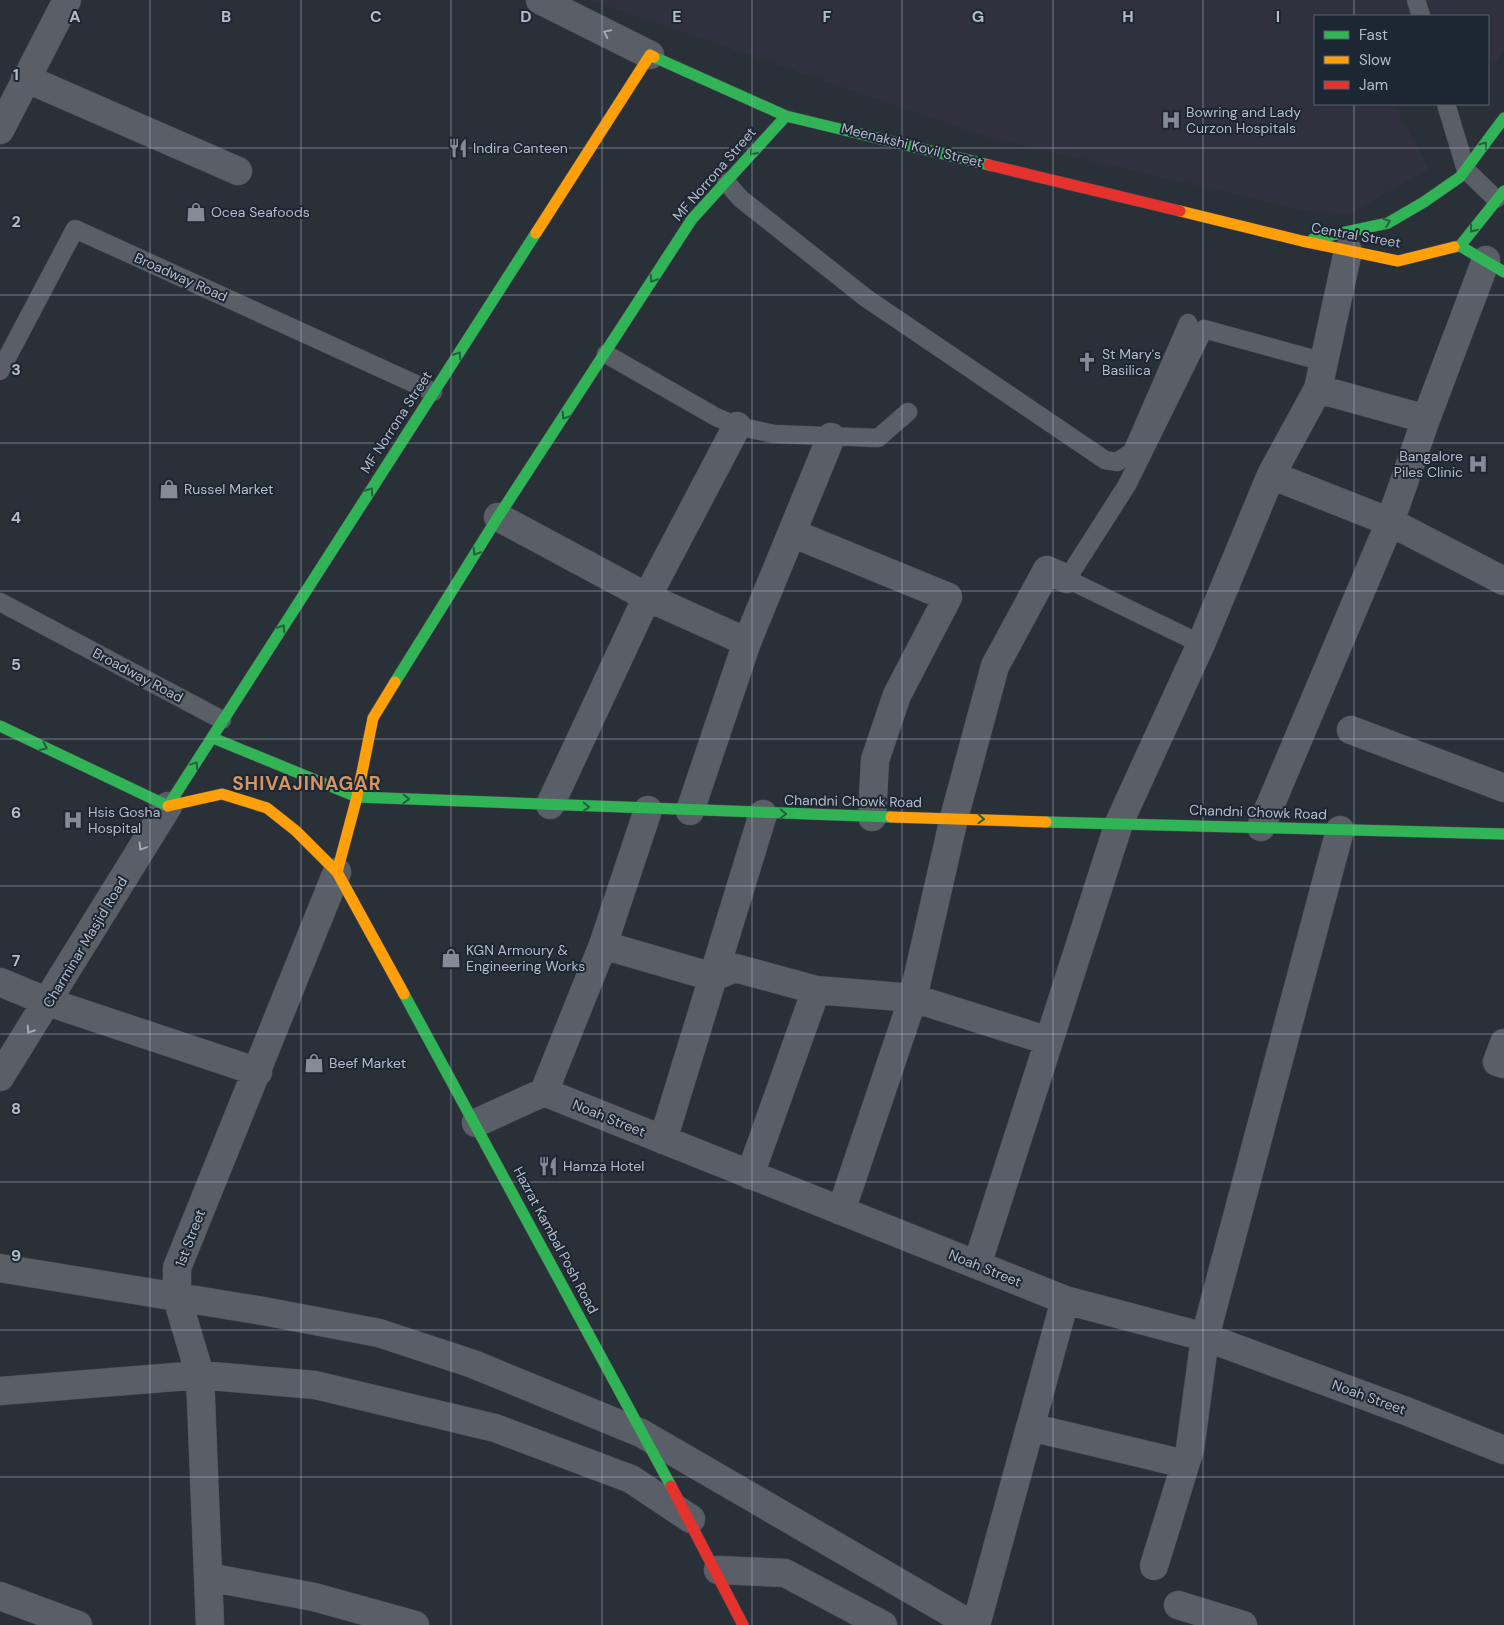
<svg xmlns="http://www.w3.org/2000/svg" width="1504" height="1625" font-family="'DM Sans',sans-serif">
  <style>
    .medical { fill: #31303e }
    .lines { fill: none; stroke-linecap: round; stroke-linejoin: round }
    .lane-casing { stroke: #484c53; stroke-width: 19 }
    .street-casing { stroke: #484c53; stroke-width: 29 }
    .fast-casing { stroke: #484c53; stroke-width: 12 }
    .slow-casing { stroke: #484c53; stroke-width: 12 }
    .jam-casing { stroke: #484c53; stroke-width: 12 }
    .lane { stroke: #5a5e66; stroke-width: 18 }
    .street { stroke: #5a5e66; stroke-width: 28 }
    .fast { stroke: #30b455; stroke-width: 11 }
    .slow { stroke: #ff9f0a; stroke-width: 11 }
    .jam { stroke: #e5322d; stroke-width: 11 }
    .oneway { stroke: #a2a9b5 }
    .oneway2 { stroke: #255f41 }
    .grid { fill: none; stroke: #b4bcc9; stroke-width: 1; stroke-opacity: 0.55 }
    .labels { text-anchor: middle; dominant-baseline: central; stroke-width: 4; stroke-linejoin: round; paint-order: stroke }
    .poi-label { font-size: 14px; fill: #b4bcc9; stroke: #1d2633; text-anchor: start }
    .street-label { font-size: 14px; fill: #b4bcc9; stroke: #1d2633 }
    .district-label { font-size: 19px; font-weight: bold; letter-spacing: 1px; fill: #d59563; stroke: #1d2633 }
    .grid-label { font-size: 16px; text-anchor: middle; font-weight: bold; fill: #b4bcc9; stroke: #1d2633; stroke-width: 4; stroke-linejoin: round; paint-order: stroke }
  </style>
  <rect width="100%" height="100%" fill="#2a3038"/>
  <path class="medical" d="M589,0H1504V49L1496,63L1488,60V16H1315V104H1394L1429,169L1349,214L1306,211L987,137Z"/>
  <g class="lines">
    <defs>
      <path id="lane" d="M1416,0L1421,16
        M1446,104L1466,170L1496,199
        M726,182L741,199L866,298L1105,460L1117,462L1132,452L1188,323
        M606,354L716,417L737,426L774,434L878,438L908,412
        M0,371L75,229L433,392
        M0,602L222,720
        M1201,644L1067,579L1127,485L1204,329L1324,362"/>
      <path id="street" d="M540,0L650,55
        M25,78L238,171
        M0,130L67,0
        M1318,389L1348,251
        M1271,475L1390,522L1504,581
        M498,517L647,597L747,642
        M792,533L948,597L897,695L875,760L872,817
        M1351,730L1504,788
        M550,805L647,597L737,426
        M690,811L747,642L831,437
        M1261,827L1390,522L1426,419L1486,260
        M603,945L713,977L735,968L816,990
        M0,982L48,1002L258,1072
        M1504,1043L1497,1062L1504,1064
        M0,1077L168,806
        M544,1092L603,945L648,810
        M476,1123L544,1092L1065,1300L1205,1337L1406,1411L1504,1450
        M663,1140L763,814
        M750,1175L816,990L913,998L1049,1041
        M841,1211L913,998L954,818L995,666L1047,570L1067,579
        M977,1265L1119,823L1201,644L1271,475L1318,389L1426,419
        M0,1268L263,1311L379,1333L473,1364L641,1433L972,1625
        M0,1391L200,1375L315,1385L495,1428L631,1479L691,1519
        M1030,1427L1185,1464
        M1154,1566L1190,1449L1205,1337L1340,830
        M718,1570L785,1573L883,1625
        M208,1577L314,1597L415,1625
        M0,1596L78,1625
        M1178,1605L1243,1625
        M210,1625L200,1375L177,1298V1268L337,872
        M976,1625L1065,1300"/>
      <path id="fast" d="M654,57L786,116L989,165
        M1313,239L1388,223L1424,202L1460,177L1504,118
        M1460,246L1504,272
        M1454,247L1460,246L1504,191
        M395,682L498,517L692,219L786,116
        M0,726L168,806
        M213,738L357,797L891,817
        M168,806L536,233
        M1046,822L1504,834
        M404,994L671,1486"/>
      <path id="slow" d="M1180,211L1302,241L1398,261L1454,247
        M536,233L650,55L654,57
        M395,682L373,718L357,797L337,872L404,994
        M168,806L222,794L267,808L296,831L337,872
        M891,817L1046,822"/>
      <path id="jam" d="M989,165L1180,211
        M671,1486L743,1625"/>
    </defs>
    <use href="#lane" class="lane-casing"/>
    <use href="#street" class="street-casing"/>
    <use href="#fast" class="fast-casing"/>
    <use href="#slow" class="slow-casing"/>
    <use href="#jam" class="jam-casing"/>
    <use href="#lane" class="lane"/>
    <use href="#street" class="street"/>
    <use href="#fast" class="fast"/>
    <use href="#slow" class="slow"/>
    <use href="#jam" class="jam"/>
  </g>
  <defs><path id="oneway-chevron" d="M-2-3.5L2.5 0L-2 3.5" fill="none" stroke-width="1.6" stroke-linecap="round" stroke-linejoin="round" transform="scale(1.25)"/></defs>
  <g class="oneway">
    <use href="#oneway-chevron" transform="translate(607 33) rotate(-154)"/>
    <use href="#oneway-chevron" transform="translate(142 847) rotate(121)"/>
    <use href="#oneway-chevron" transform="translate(30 1030) rotate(123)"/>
  </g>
  <g class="oneway2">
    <use href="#oneway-chevron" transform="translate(1484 145) rotate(-54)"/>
    <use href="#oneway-chevron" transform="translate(753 152) rotate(132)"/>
    <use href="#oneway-chevron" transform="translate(1387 222) rotate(-20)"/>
    <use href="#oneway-chevron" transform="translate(1473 229) rotate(128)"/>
    <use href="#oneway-chevron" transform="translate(653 279) rotate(123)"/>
    <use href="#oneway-chevron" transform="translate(458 355) rotate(-57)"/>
    <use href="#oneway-chevron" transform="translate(565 416) rotate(123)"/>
    <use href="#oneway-chevron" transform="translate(370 491) rotate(-57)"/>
    <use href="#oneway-chevron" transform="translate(476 552) rotate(122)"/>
    <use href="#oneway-chevron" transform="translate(282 628) rotate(-57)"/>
    <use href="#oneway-chevron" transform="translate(44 747) rotate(25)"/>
    <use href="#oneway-chevron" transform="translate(195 765) rotate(-56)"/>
    <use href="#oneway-chevron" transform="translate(406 799) rotate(2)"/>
    <use href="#oneway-chevron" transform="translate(586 807) rotate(2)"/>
    <use href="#oneway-chevron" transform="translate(783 814) rotate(1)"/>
    <use href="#oneway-chevron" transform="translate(981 819) rotate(2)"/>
  </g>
  <path class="grid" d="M150,0V1625M301,0V1625M451,0V1625M602,0V1625M752,0V1625M902,0V1625M1053,0V1625M1203,0V1625M1354,0V16M1354,104V1625M0,148H1504M0,295H1504M0,443H1504M0,591H1504M0,739H1504M0,886H1504M0,1034H1504M0,1182H1504M0,1330H1504M0,1477H1504"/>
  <defs>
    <symbol id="hospital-bare" viewBox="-9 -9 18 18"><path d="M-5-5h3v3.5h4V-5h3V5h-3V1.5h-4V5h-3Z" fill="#848b96" stroke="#1d2633" stroke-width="2.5" paint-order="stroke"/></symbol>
    <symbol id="restaurant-bare" viewBox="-9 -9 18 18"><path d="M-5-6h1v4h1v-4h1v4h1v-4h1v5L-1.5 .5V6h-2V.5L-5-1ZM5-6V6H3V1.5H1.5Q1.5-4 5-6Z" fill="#848b96" stroke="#1d2633" stroke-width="2.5" paint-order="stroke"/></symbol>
    <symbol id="shop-bare" viewBox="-9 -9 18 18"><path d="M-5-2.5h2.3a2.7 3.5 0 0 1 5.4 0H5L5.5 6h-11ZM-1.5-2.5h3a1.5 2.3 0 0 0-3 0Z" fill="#848b96" stroke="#1d2633" stroke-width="2.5" paint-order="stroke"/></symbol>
    <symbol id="church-bare" viewBox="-9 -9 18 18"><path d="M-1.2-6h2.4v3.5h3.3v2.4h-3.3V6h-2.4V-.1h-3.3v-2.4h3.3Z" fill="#848b96" stroke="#1d2633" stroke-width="2.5" paint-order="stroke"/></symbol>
  </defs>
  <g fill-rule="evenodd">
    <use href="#hospital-bare" x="1157" y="106" width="28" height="28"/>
    <use href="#restaurant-bare" x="444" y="134" width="28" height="28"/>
    <use href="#shop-bare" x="182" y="198" width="28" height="28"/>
    <use href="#church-bare" x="1073" y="348" width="28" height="28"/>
    <use href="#hospital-bare" x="1464" y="450" width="28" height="28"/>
    <use href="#shop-bare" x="155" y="475" width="28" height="28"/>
    <use href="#hospital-bare" x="59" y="806" width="28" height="28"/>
    <use href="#shop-bare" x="437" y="944" width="28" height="28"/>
    <use href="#shop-bare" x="300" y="1049" width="28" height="28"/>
    <use href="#restaurant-bare" x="534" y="1152" width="28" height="28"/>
  </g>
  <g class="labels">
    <g class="poi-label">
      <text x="1186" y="112">Bowring and Lady<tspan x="1186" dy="16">Curzon Hospitals</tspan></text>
      <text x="473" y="148">Indira Canteen</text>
      <text x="211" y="212">Ocea Seafoods</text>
      <text x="1102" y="354">St Mary's<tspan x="1102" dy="16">Basilica</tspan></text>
      <text x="1463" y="456" text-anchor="end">Bangalore<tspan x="1463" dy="16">Piles Clinic</tspan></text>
      <text x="184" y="489">Russel Market</text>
      <text x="88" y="812">Hsis Gosha<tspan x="88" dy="16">Hospital</tspan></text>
      <text x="466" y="950">KGN Armoury &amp;<tspan x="466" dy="16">Engineering Works</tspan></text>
      <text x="329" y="1063">Beef Market</text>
      <text x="563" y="1166">Hamza Hotel</text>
    </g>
    <g class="street-label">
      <text transform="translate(912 145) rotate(14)">Meenakshi Kovil Street</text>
      <text transform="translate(714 174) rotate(-49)">MF Norrona Street</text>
      <text transform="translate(1356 235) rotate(10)">Central Street</text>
      <text transform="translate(181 277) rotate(24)">Broadway Road</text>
      <text transform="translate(396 422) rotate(-57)">MF Norrona Street</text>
      <text transform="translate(138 675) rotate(28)">Broadway Road</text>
      <text transform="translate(853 801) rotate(1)">Chandni Chowk Road</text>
      <text transform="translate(1258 812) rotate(2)">Chandni Chowk Road</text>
      <text transform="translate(85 942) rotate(-59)">Charminar Masjid Road</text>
      <text transform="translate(609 1118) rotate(22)">Noah Street</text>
      <text transform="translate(190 1238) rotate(-69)">1st Street</text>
      <text transform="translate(556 1240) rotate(62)">Hazrat Kambal Posh Road</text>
      <text transform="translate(985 1268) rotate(22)">Noah Street</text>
      <text transform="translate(1369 1397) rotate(20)">Noah Street</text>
    </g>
    <g class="district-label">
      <text x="307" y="783">SHIVAJINAGAR</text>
    </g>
  </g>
  <g class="grid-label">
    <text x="75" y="22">A</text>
    <text x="226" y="22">B</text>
    <text x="376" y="22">C</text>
    <text x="526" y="22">D</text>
    <text x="677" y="22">E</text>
    <text x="827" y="22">F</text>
    <text x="978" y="22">G</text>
    <text x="1128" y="22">H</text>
    <text x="1278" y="22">I</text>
    <text x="16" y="80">1</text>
    <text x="16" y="227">2</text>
    <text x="16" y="375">3</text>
    <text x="16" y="523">4</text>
    <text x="16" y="670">5</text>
    <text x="16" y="818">6</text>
    <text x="16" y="966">7</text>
    <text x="16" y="1114">8</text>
    <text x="16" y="1261">9</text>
  </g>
  <rect x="1314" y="15" width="175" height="90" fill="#1d2633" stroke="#59626f"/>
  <rect x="1324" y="31" width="25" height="8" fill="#30b455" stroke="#59626f"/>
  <text x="1359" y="40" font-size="15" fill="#b4bcc9">Fast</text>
  <rect x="1324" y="56" width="25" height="8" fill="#ff9f0a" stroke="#59626f"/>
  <text x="1359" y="65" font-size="15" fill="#b4bcc9">Slow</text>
  <rect x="1324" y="81" width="25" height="8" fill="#e5322d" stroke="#59626f"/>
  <text x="1359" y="90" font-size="15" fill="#b4bcc9">Jam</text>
</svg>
